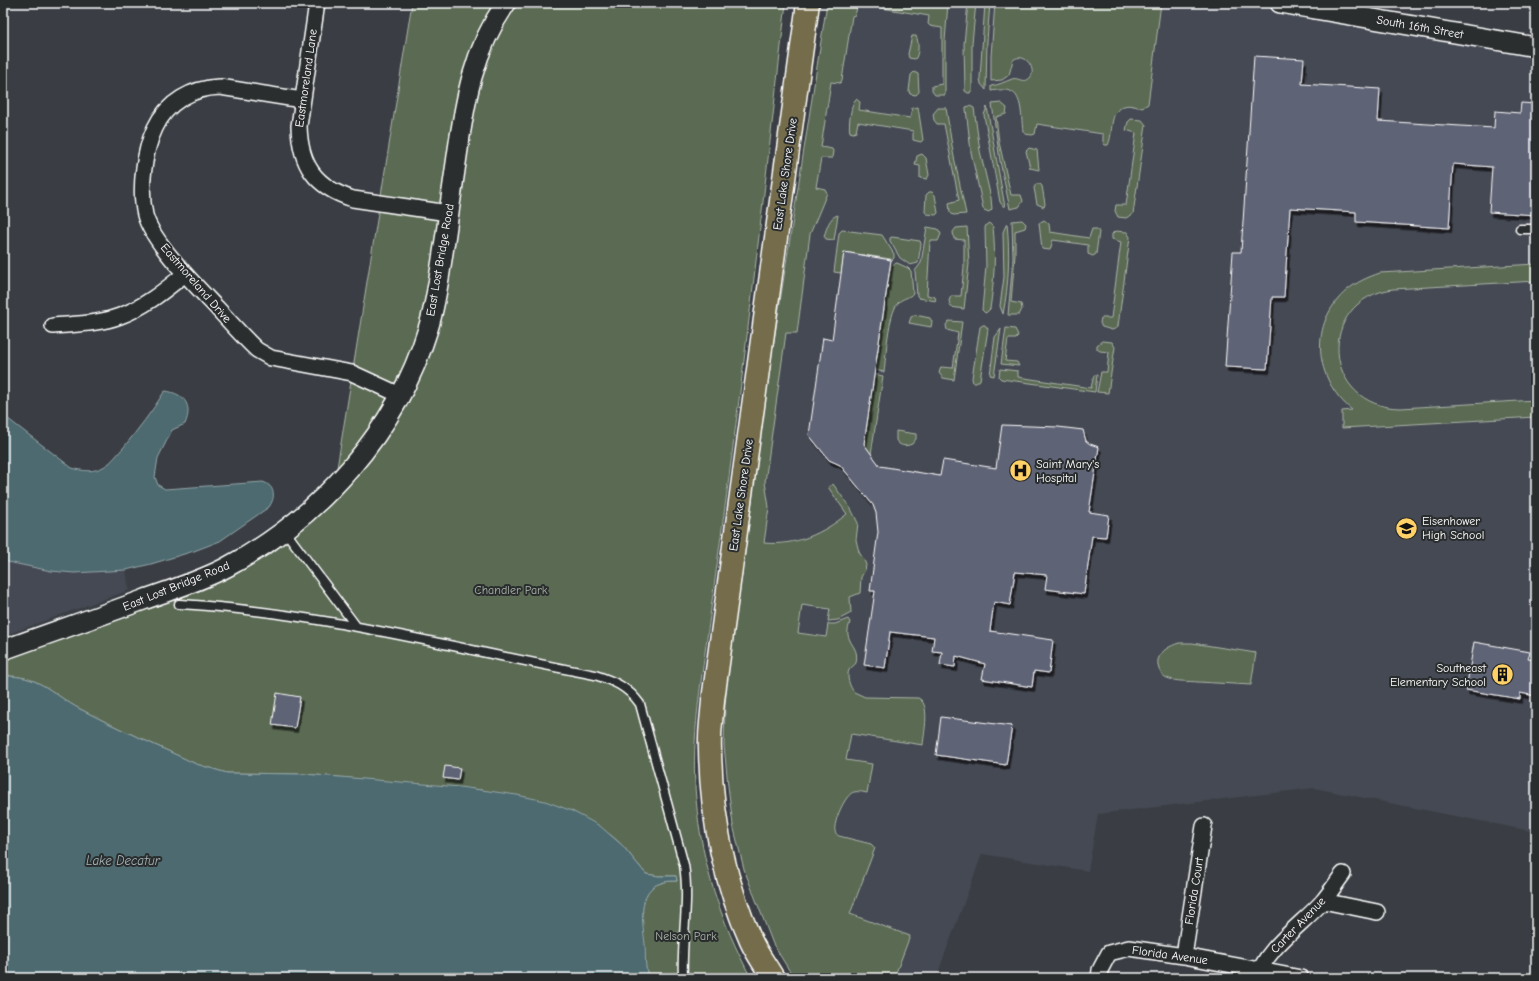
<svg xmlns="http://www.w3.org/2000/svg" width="1539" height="981" font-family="'Comic Neue',sans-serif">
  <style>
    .built { fill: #454953 }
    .green { fill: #5a6a53; stroke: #acb4a9 }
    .water { fill: #4d6a70; stroke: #94a6a9 }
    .building { fill: #5f6476; stroke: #fff; filter: url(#shadow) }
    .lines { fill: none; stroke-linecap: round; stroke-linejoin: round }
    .service-casing { stroke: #fff; stroke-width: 11 }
    .minor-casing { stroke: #fff; stroke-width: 18 }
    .tertiary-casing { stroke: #fff; stroke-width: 22 }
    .primary-casing { stroke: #fff; stroke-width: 25 }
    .service { stroke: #2a2d2e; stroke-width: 8 }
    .minor { stroke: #2a2d2e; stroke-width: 15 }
    .tertiary { stroke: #2a2d2e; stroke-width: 19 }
    .primary { stroke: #746c4b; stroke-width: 22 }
    .labels { text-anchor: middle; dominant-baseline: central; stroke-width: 4; stroke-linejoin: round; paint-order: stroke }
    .street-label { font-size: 12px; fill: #fff; stroke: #2a2d2e }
    .poi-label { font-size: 12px; fill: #fff; stroke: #2a2d2e; text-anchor: start }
    .park-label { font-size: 12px; fill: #acb4a9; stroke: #2a2d2e }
    .water-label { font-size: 13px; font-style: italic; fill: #a6b4b8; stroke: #2a2d2e }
  </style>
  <defs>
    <filter id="shadow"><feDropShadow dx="2.5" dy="4.5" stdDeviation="0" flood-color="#0009"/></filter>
  </defs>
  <rect width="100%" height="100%" fill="#3a3e44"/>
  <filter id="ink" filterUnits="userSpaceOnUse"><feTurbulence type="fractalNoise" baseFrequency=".025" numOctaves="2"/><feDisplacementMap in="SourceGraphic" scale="8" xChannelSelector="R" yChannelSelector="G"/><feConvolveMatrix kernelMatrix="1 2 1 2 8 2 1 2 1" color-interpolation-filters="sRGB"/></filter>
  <g filter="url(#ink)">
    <path class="built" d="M827,3H1280L1536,47V832L1314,788L1098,814L1088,871L982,854L936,978H794L773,944L744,869L733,825L728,786L724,745L725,706L728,671L747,538L771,359Z
      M3,561L51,571L74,573L126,570L129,590L3,636Z"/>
    <path class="green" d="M412,3H786C767,166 749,329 727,492C720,543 713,594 706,645C699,696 691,747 696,799C702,866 720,919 751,978H649C644,968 645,955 644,944C642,925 636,890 661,883C666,881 672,881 677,881L676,876H659L646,874L622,845L612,836L572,811L482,790L304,774L227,773L196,764C158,746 118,729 80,709C53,695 42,677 9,676L3,661V660L202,590L236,574L275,551L332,499Z
      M827,3H948L945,41V95H935L932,91V86L942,84V28L930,26L928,24L929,16L858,4L855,15L852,16L842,80L840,83L831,82L821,147L832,149L833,151L832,158H821L816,187L825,189L827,193L810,234L797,333H786L765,482L769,507L764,543C796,546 822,534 847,514L828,487L833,484L851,509L858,523L856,540L859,552L864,560L866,565L865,570L861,577L860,593L850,597L851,613L838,620L828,621L830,609L802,605L798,633L826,637L828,624H835L848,619L850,622C849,626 847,631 848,635C851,647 859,648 856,663C854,666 851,667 849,670C846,677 850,687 854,692L865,697L918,698C931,703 924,733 923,745L851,734L846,760L872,764L867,793C863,792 858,791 854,792C845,794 833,823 835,831C836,834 837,835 839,836L871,844L875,848L850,914L910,936L894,978H794L773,944L744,869L733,825L728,786L724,745L725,706L728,671L747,538L771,359Z
      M968,3H976L972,43V89L970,93H968L965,91L964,44Z
      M985,3H990L987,41L986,90L981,84L980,78Z
      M995,3H1161L1148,104C1140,111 1132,103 1124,106C1108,111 1114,133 1108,145H1105L1103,142V134L1037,124L1035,134L1032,135L1025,134L1023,131C1021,119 1023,95 1010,91C1004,89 997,90 991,91V86C999,85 1004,82 1012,79C1017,77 1021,82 1027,80C1040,74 1026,50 1013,60L1009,75L1002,80L991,81V56Z
      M912,36H916C919,41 919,55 915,59L909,58L908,54Z
      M914,72L918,74L919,92L916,95L910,94L909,91L911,75Z
      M856,99L860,102L859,110L910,118L912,108L918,107L923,140L921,142L913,140V131L858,122L856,132L853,133L850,132C848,126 851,103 856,99Z
      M1001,103L1007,108L1006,114L996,117L999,142L1011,195H1021L1023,201L1019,207L1010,209L1000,161L992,104Z
      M970,106L974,108L980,151L991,198L992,209L989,212L984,210L983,208L971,152L966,109V107Z
      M987,107L1005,207L1003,206L1000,202L984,115Z
      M938,108H946L953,152L966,214L953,215L950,212L949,203L959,200L944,124H937L934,120L933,114Z
      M1131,119L1142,120L1146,125L1133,214L1126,218L1118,217L1115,211L1116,205H1126L1136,133L1126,130L1128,122Z
      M1029,148L1037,150L1039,170L1030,168L1026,151Z
      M922,154L926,158L929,175L927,179L920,178V166L915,165L917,156Z
      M1036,184H1040L1042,186L1045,204L1044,207L1037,204L1034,188Z
      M929,192H932L935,195L938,213L936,215L927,214L925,212L926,195Z
      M838,215L834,240L826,239L824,236C827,228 829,217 838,215Z
      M1022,220L1026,224L1025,228L1015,231V255L1011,302L1021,304L1022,309L1019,315H1008L1013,258L1012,221Z
      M1044,220L1049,224L1050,232L1089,238L1092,229H1097L1099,232L1096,254L1093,256L1088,254V245L1053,240L1050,250L1042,249L1039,223Z
      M989,223L993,227C996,254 994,282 990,309L987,312L985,313L982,310L986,266L985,228L986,225Z
      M1007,223C1010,253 1009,284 1003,314L1000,306L1004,277L1003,232Z
      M927,227L938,229L941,234L938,241H930L927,295L935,297L936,301L919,298L917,296L915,271L921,263Z
      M967,227L969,264L964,309L951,307L949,301L951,296H961L964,267V240L954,239L953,232L956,228Z
      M842,230L882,235L894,254V258L891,261V259L844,252L841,273L834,272L839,233Z
      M1115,231L1127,232L1130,237L1118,326L1117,328L1112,330L1102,327L1100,323L1101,318H1111L1121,242L1112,239V234Z
      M892,237L920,241L921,244L918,263L910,265L900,258L890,241V238Z
      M897,263L908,268L911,271L913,293C910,298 902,298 898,303C888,315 886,356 884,372L875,370L891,265Z
      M1536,264V281L1393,289C1315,300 1322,408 1401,408L1536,400V417L1342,428V411L1352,410C1314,379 1308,324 1347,290C1357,282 1368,277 1380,273Z
      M915,315L930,318L932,322L931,327L909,323L911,317Z
      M949,321L962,322L954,380L943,378L939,373L941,367L953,368L958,333L947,330L946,325Z
      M983,325H985L988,329L980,380L976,383H973L972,378L980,327Z
      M1006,328L1015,329L1018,335L1016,339H1008L1005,361L1017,362L1019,366L1001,364Z
      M1001,329L994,376L990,375L995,337Z
      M1102,341L1112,342L1115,347L1108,393L1097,392L1101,372H1107L1109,352L1100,351L1097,349V345Z
      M1000,369L1018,371V377L1091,388L1094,375H1097L1095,392L1001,379L999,377Z
      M874,374L883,376L871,454L864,444Z
      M896,431L916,434V439L912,444C905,447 899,446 896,440Z
      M1179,643H1192L1256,653L1251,685C1234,684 1216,683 1198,682C1189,681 1176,682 1167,678C1160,675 1157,667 1158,660C1161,650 1170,646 1179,643Z"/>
    <path class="water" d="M166,391C185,394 193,406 185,424L172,430L158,458L155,477L158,485L165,489L263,482C275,486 276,497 269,507L220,541L194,551L151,564L126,570L74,573L51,571L3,561V415L72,468C83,471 94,473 105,466C112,462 118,453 124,447C138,429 152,412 164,392Z
      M9,676C42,677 53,695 80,709C118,729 158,746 196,764L227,773L304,774L460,787L517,795L545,801L572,811L600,826L622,845L646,874L659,876H676L677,881C672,881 666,881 661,883C636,890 643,925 645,944C646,955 644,967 649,978H3V678Z"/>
    <path class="building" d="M1254,56L1304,59L1302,84L1380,89L1378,121L1494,128L1495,111L1520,113L1521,103L1536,104V215L1489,212L1492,167L1453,164L1449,228L1356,222V212L1290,208L1284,297H1272L1267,369L1225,367L1233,252H1241Z
      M844,252L891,260L864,444L880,466L940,476L943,460L996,468L1002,425L1058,427L1083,430L1086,441L1090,444L1099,447L1089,512L1109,515L1106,537L1092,536L1084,594L1045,589L1047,575L1015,572L1010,605L994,602L990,631L1053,640L1049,673L1034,671L1032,687L982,679L985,664L956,656L955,667L940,665L942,652L932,651L934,637L890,632L885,668L864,665L875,591H870L878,532L876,513L873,505L840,465L829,460L809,435L823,338L832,340Z
      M1474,642L1530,652L1528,658L1536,659V696L1520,693V699L1466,690Z
      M277,693L300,697L295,728L272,725Z
      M941,717L1012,726L1006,765L936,755Z
      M445,766L460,768L458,780L443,778Z"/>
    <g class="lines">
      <defs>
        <path id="service" d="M1520,229H1536
          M285,531L356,626
          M179,604C320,612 457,649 595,675C614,681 628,687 640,704L684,865C690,902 681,940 683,978"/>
        <path id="minor" d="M317,3L299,126C300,165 315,187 353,199L448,213
          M302,100L220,87C192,88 167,102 155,128C144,151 139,190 145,215C152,242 197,287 217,308C230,322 243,337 257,350L271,358L352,373L400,395
          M53,326C75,324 99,324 120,316C145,307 165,290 185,274
          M1323,901L1377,912
          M1184,956L1204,826
          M1099,978L1100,970L1109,953L1129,948L1184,956L1301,978
          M1258,978C1262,951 1305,922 1323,901C1330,893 1336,883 1343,874"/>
        <path id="tertiary" d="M1280,3L1536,47
          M3,650C50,633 97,617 143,600C170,590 201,581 227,567C320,518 397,431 428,329C437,300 440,270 445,240C449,212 453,184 457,156C465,100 473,51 506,3"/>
        <path id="primary" d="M773,978C766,966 757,954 751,941C724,881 711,814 710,749C709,733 712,716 713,700L808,3"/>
      </defs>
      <use href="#service" class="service-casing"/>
      <use href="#minor" class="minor-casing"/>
      <use href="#tertiary" class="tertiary-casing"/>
      <use href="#primary" class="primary-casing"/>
      <use href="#service" class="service"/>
      <use href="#minor" class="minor"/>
      <use href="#tertiary" class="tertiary"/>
      <use href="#primary" class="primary"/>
    </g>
  </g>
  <defs>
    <symbol id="hospital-disc" viewBox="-11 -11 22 22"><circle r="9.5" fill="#ffd166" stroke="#2a2d2e"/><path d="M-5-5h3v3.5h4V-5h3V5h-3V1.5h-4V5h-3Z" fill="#111"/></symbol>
    <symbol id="school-disc" viewBox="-11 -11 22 22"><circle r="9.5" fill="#ffd166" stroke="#2a2d2e"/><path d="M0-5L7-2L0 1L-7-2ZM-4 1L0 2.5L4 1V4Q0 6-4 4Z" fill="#111"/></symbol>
    <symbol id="building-disc" viewBox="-11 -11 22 22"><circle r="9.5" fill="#ffd166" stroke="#2a2d2e"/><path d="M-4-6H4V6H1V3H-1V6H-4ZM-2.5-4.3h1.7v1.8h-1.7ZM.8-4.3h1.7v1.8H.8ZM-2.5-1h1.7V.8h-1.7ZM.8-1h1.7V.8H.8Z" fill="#111"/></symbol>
  </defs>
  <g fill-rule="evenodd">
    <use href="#hospital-disc" x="1008" y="458" width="25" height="25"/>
    <use href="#school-disc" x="1394" y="516" width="25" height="25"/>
    <use href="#building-disc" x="1490" y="662" width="25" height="25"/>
  </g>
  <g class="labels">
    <g class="street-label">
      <text transform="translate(1420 27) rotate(10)">South 16th Street</text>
      <text transform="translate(306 78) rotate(-82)">Eastmoreland Lane</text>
      <text transform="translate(785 174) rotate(-82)">East Lake Shore Drive</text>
      <text transform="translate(440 260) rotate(-80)">East Lost Bridge Road</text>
      <text transform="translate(196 283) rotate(49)">Eastmoreland Drive</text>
      <text transform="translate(741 495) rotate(-82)">East Lake Shore Drive</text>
      <text transform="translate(176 586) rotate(-22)">East Lost Bridge Road</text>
      <text transform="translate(1194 891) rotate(-81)">Florida Court</text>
      <text transform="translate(1298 925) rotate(-46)">Carter Avenue</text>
      <text transform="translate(1170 955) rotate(8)">Florida Avenue</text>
    </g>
    <g class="poi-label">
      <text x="1036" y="464">Saint Mary's<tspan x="1036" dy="14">Hospital</tspan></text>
      <text x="1422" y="521">Eisenhower<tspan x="1422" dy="14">High School</tspan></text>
      <text x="1486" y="668" text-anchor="end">Southeast<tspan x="1486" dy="14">Elementary School</tspan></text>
    </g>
    <g class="park-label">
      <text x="511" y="590">Chandler Park</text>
      <text x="686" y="936">Nelson Park</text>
    </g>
    <g class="water-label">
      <text x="123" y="860">Lake Decatur</text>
    </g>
  </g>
  <rect width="1539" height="981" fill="none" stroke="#2a2d2e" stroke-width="16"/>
  <rect x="8" y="8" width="1523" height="965" fill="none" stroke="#fff" stroke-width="1.5" filter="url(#ink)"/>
</svg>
